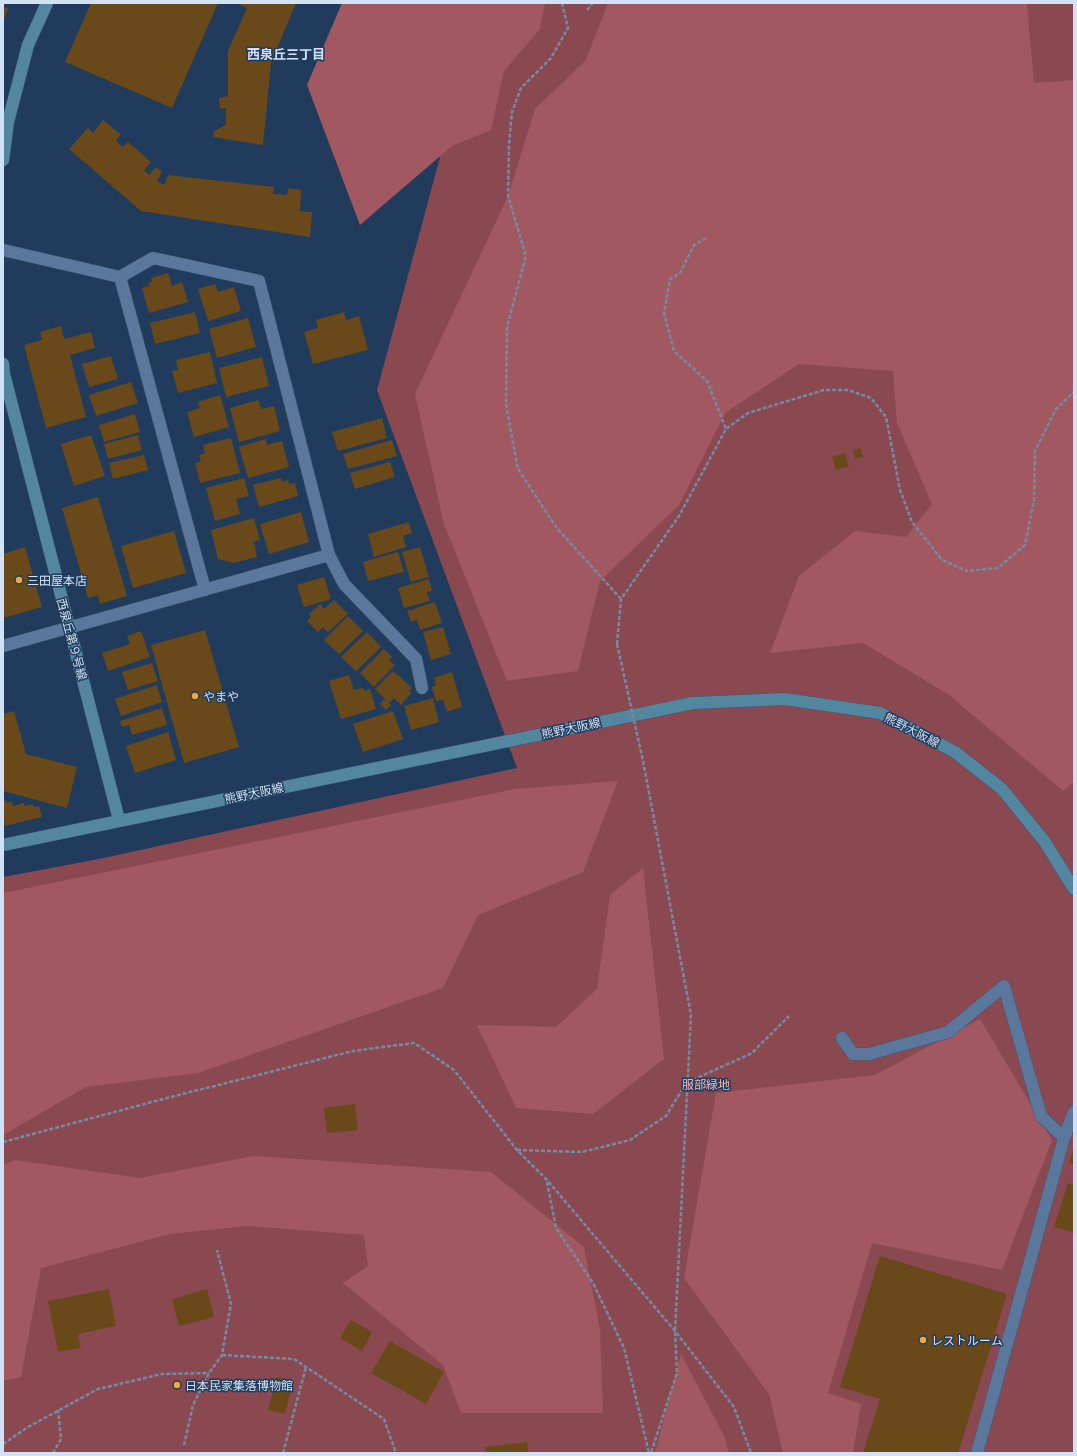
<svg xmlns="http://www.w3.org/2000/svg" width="1077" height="1456" font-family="Poppins,'Noto Sans JP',sans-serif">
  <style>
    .green { fill: #8a4950 }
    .forest { fill: #a15860 }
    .building { fill: #694919 }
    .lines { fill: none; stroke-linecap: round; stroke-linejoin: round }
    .lane-casing { stroke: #405772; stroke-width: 13 }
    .street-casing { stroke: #405772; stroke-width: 13 }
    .secondary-casing { stroke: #405772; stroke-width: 13 }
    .path { stroke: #758ba5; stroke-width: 2.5; stroke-dasharray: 4 2; stroke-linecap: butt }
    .lane { stroke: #5b789c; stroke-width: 12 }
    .street { stroke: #5b789c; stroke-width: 12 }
    .secondary { stroke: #53869f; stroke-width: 12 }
    .path-bridge { stroke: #758ba5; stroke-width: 2.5; stroke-dasharray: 4 2; stroke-linecap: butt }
    .poi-dot { fill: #eea83c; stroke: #203b5b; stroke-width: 1.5 }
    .labels { text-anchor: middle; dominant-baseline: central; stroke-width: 3; stroke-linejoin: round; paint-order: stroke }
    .poi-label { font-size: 12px; fill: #d2e2f6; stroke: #203b5b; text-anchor: start }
    .street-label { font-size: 12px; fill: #d2e2f6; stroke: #203b5b }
    .park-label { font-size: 12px; fill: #fab9bd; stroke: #203b5b }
    .neighbourhood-label { font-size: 13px; font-weight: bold; fill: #d2e2f6; stroke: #203b5b }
  </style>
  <rect width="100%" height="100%" fill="#203b5b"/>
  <path class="green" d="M538,3H1074V1453H3V877L99,859L517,768L377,390L465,65Z"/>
  <path class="forest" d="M342,3H545L540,29L504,71L491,130L452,146L360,225L307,85Z
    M608,3H1028L1027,6L1034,83L1074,80V782L1063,791L949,695L863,643L770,653L799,576L855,531L906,537L932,504L897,423L893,371L799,364L725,413L679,505L600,581L578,671L507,681L444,524L415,394L508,196L535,109L586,60Z
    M618,781L583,872L478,915L443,988L198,1073L86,1087L3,1135V893L515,789Z
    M643,868L664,1059L593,1114L516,1108L477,1025L556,1027L597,989L610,895Z
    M980,1019L1052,1140L1002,1270L872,1243L828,1393L861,1404L853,1453H783L769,1394L684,1278L716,1093L875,1075Z
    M253,1156L491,1172L584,1247L600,1330L603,1413H461L443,1365L343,1283L368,1266L364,1235L248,1226L170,1234L41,1268L21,1377L3,1381V1165L15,1160L140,1178Z
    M681,1354L724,1436L729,1453H655Z"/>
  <path class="building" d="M91,3H218L172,108L65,62Z
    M241,3H296L271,63L263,145L213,137L214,131L226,125V108L220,109L219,98L228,96V51L247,8L240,5Z
    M3,7L8,8L3,23Z
    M103,120L121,135L116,141L122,147L128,142L151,162L144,170L149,175L156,167L162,172L157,181L164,185L168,175L274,187L273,194L287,195L288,188L301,190L300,211L312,212L310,237L141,211L69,149L88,128L93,133Z
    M168,273L172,286L182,282L188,302L149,313L142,288L149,286L148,283L152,282L151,278Z
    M215,284L218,292L234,287L241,311L208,321L198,289Z
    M195,312L200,333L155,344L150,323Z
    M344,312L346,320L359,316L368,350L313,364L304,332L318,328L316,320Z
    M248,318L256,347L217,358L209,329Z
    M61,326L64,339L91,332L95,348L70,355L86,417L46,428L24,345L42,340L40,332Z
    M210,352L217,383L178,393L172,371L178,370L176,360Z
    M111,356L118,379L89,387L82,364Z
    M262,357L269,386L226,397L219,368Z
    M131,382L138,403L96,416L89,395Z
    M220,395L229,427L194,437L187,412L200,408L198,402Z
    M259,400L261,409L274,406L280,431L239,442L230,408Z
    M135,414L140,432L104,442L99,425Z
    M382,418L387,438L338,451L332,432Z
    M91,435L105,476L74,486L61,444Z
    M138,435L142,450L108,459L104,444Z
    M231,438L240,473L200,483L195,463L201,462L199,455L205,453L203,445Z
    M266,439L267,445L282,441L289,467L248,478L239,447Z
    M392,440L397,456L348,469L343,454Z
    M860,448L863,457L855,459L853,450Z
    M845,453L849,466L836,470L832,457Z
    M144,455L148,470L113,479L109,463Z
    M390,462L395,477L355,489L350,473Z
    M244,478L249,496L236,499L240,514L215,521L206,488Z
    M281,478L282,482L288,480L289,484L295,483L298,496L259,507L253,485Z
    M98,497L127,596L100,604L98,595L88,598L62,508Z
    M301,512L309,542L269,554L260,524Z
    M254,518L260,540L254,542L257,557L233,563L218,559L211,530Z
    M409,522L412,533L403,536L406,547L374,557L368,534Z
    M174,531L186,573L133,588L121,546Z
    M25,547L42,607L3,618V554Z
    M420,547L429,577L411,582L402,552Z
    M398,552L404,572L368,581L363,562Z
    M324,577L331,599L304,607L297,585Z
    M429,579L432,591L427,592L430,601L404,608L398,588Z
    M334,600L348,614L328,632L323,627L318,632L307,621L311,617L309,614L320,604L324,609Z
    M435,602L442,623L420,630L417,620L411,622L407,611Z
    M348,616L363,631L339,654L324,640Z
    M443,627L451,654L431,660L423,632Z
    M205,630L239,747L184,763L151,645Z
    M141,631L150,657L108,671L102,653L130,644L127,636Z
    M367,632L381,647L356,671L341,657Z
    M384,649L392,657L389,660L395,665L374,687L360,673Z
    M152,663L158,681L128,690L122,672Z
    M393,671L412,688L409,691L411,693L401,705L394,698L389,703L375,689Z
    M452,672L462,707L447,712L443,700L436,701L432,687L436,685L434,678Z
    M349,675L354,690L363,688L364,691L370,689L376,709L341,719L329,681Z
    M157,685L162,702L121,716L115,699Z
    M433,698L439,722L411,730L404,706Z
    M384,699L391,705L386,710L380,704Z
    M162,708L167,725L132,735L129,725L122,727L120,721Z
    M14,711L26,754L77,767L67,808L3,791V714Z
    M393,711L403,739L363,752L353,724Z
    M168,732L176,760L135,773L126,746Z
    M3,799H5L7,803L12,801L13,806L24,803L25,806L33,804L34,807L39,806L42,817L5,826L3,816Z
    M355,1104L358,1130L327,1133L324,1108Z
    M1074,1147V1164L1069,1163Z
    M1068,1183L1074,1185V1233L1054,1227Z
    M880,1256L1007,1294L958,1453H863L880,1399L840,1387Z
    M109,1289L116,1326L78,1334L81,1348L58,1352L48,1301Z
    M207,1289L214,1317L179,1326L172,1299Z
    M351,1320L372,1332L362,1351L340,1338Z
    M390,1341L444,1372L426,1404L371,1373Z
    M277,1377L293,1381L285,1414L268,1410Z
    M527,1442L528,1453H486L485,1447Z"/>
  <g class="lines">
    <defs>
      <path id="lane" d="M329,555L344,584L416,659L422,688
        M842,1038L853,1054H869L948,1032L1004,986L1041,1116L1064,1138
        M977,1453L1064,1138L1074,1112"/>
      <path id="street" d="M3,250L120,277L153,258L259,281L329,555L3,646
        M120,277L205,590"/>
      <path id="secondary" d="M3,160L8,122L28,45L47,3
        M3,364L4,374L119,820
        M3,845L693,703L785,699L880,713L955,752L1002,789L1045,842L1074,889"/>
    </defs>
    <use href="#lane" class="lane-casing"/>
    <use href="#street" class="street-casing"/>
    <use href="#secondary" class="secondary-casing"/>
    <path class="path" d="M562,3L568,28L551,58L521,88L512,112L509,144L508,196L526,256L507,327L506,405L518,469L556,527L621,599
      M587,10L593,3
      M706,238L694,245L680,273L670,279L664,313L674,351L707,381L726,429
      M617,644L621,599L679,516L726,429L748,413L824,390H848L871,398L886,417L900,490L912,522L942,560L967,571L998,568L1025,545L1034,500L1035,451L1056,409L1074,392
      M643,761L691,1015L675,1331L677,1373L651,1453
      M3,1142L163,1099L353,1051L414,1043L454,1070L517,1150L547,1180L675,1331L734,1407L751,1453
      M517,1150L582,1152L630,1140L666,1116L686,1083L752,1053L789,1016
      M547,1182L556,1228L593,1283L624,1348L649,1453
      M222,1355L294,1359L384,1419L396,1453
      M3,1444L28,1427L98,1389L162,1374L209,1373
      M184,1445L193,1405L209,1373L222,1355L231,1304L217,1250
      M53,1453L61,1439L58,1410
      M283,1453L306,1367"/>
    <use href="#lane" class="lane"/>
    <use href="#street" class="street"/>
    <use href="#secondary" class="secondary"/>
    <path class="path-bridge" d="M617,644L643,761"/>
  </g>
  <g class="poi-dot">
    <circle cx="19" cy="580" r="4"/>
    <circle cx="195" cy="696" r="4"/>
    <circle cx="923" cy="1340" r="4"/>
    <circle cx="177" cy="1385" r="4"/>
  </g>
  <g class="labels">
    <g class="poi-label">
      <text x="27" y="580">三田屋本店</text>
      <text x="203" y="696">やまや</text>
      <text x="931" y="1340">レストルーム</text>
      <text x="185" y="1385">日本民家集落博物館</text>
    </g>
    <g class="street-label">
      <text transform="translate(72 639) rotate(75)">西泉丘第９号線</text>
      <text transform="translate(571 728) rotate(-12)">熊野大阪線</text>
      <text transform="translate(912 730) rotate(27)">熊野大阪線</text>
      <text transform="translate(254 793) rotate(-12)">熊野大阪線</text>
    </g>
    <g class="park-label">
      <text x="706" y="1084">服部緑地</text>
    </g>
    <g class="neighbourhood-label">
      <text x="286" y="54">西泉丘三丁目</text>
    </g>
  </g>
  <rect width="1077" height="1456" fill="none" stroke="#d2e2f6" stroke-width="8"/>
</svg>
